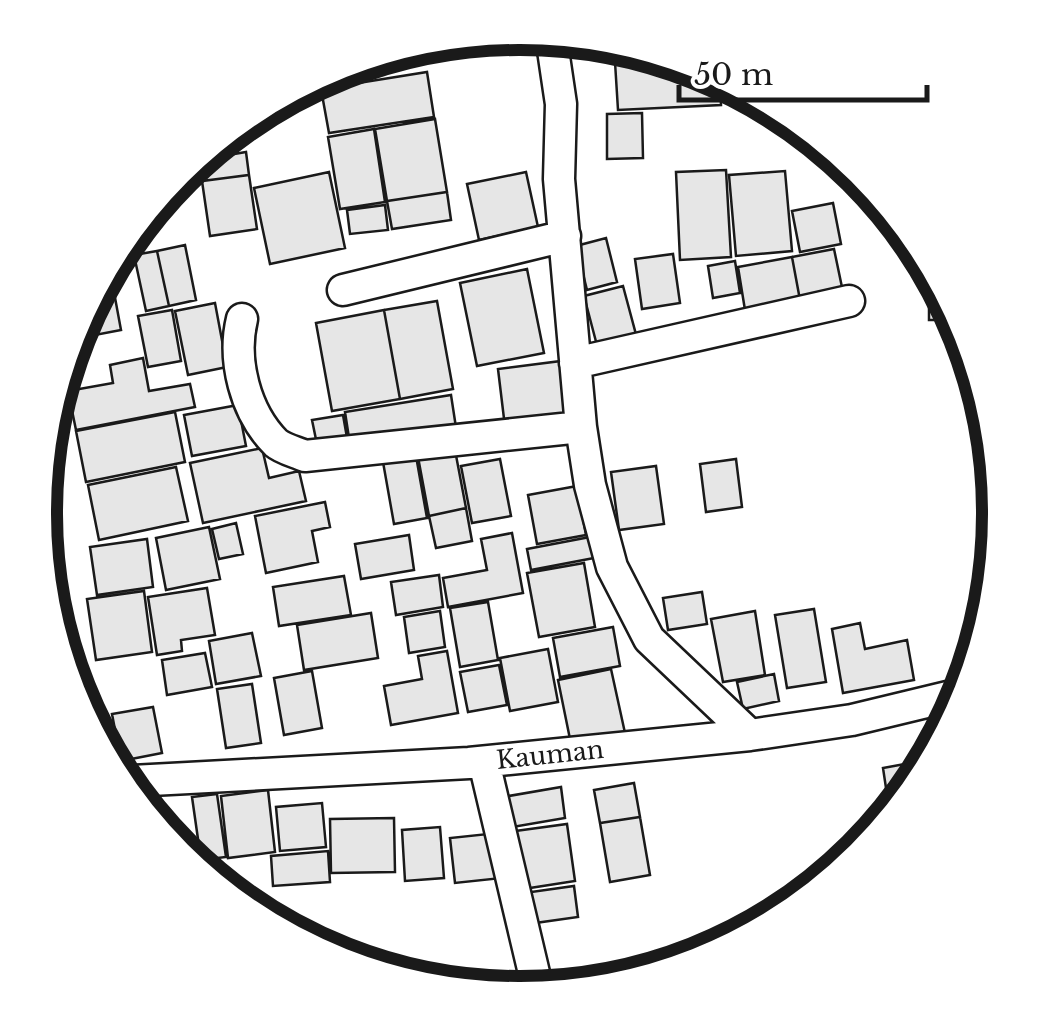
<svg xmlns="http://www.w3.org/2000/svg" width="1039" height="1026" font-family="'Libre Baskerville',serif">
  <style>
    .building { fill: #e6e6e6; stroke: #1a1a1a; stroke-width: 2.5 }
    .lines { fill: none; stroke-linecap: round; stroke-linejoin: round }
    .street-casing { stroke: #1a1a1a; stroke-width: 35 }
    .street { stroke: #fff; stroke-width: 30 }
    .labels { text-anchor: middle; dominant-baseline: central; stroke-width: 8; stroke-linejoin: round; paint-order: stroke }
    .street-label { font-size: 25px; fill: #1a1a1a; stroke: #fff }
    .rim { fill: none; stroke: #1a1a1a; stroke-width: 12 }
  </style>
  <rect width="100%" height="100%" fill="#fff"/>
  <path class="building" d="M657,60L704,69L720,80L721,105L618,110L615,62Z
    M366,63L367,72L322,79L336,69Z
    M427,72L434,117L329,133L321,89Z
    M642,113L643,158L607,159V114Z
    M435,119L447,192L387,201L375,129Z
    M374,129L385,202L340,209L328,137Z
    M246,152L249,175L202,181L199,160Z
    M726,170L731,257L680,260L676,172Z
    M785,171L792,251L736,256L729,175Z
    M329,172L345,248L270,264L254,188Z
    M526,172L538,227L479,240L467,184Z
    M249,175L257,229L210,236L202,181Z
    M447,192L451,220L392,229L387,201Z
    M833,203L841,244L800,252L792,211Z
    M385,205L388,230L350,234L347,210Z
    M606,238L617,282L587,290L576,246Z
    M185,245L196,300L169,306L157,251Z
    M834,249L843,292L800,300L792,257Z
    M157,251L169,306L146,311L134,255Z
    M673,254L680,303L642,309L635,259Z
    M792,257L800,300L745,310L738,267Z
    M735,261L740,293L713,298L708,266Z
    M527,269L544,353L477,366L460,283Z
    M111,276L121,330L74,339L76,329Z
    M929,278L957,320H929Z
    M623,286L638,342L599,353L584,296Z
    M437,301L453,389L400,399L384,310Z
    M215,303L227,367L188,375L175,311Z
    M172,310L181,361L148,367L138,316Z
    M384,310L400,399L332,411L316,323Z
    M143,358L149,391L190,384L195,407L76,430L68,391L113,383L110,365Z
    M569,360L576,419L505,427L498,369Z
    M451,395L457,434L351,451L345,412Z
    M238,405L246,446L192,456L184,415Z
    M175,412L185,462L86,482L76,431Z
    M343,415L349,449L319,454L312,420Z
    M262,448L269,478L299,471L306,501L203,523L190,463Z
    M455,450L466,508L429,516L418,457Z
    M416,456L427,518L394,524L383,462Z
    M500,459L511,516L472,523L461,466Z
    M736,459L742,507L706,512L700,464Z
    M656,466L664,524L619,530L611,472Z
    M176,467L188,521L99,540L88,485Z
    M577,486L586,535L537,544L528,495Z
    M325,502L330,527L312,531L318,562L266,573L255,516Z
    M466,508L472,541L436,548L429,516Z
    M236,523L243,554L219,559L212,529Z
    M209,527L220,579L166,590L156,538Z
    M512,533L523,593L448,607L443,578L487,570L481,539Z
    M409,535L414,570L361,579L355,544Z
    M590,537L594,558L531,570L527,549Z
    M147,539L153,587L97,595L90,547Z
    M584,563L595,627L539,637L527,573Z
    M439,575L443,607L396,615L391,582Z
    M344,576L351,615L279,626L273,587Z
    M207,588L215,635L181,640L182,651L157,655L148,597Z
    M144,591L152,652L96,660L87,599Z
    M702,592L707,624L668,630L663,598Z
    M488,602L498,660L460,667L450,608Z
    M814,609L826,682L787,688L775,615Z
    M440,611L445,647L409,653L404,617Z
    M755,611L765,675L723,682L711,619Z
    M371,613L378,658L304,670L297,625Z
    M860,623L865,649L907,640L914,680L843,693L832,629Z
    M613,627L620,666L560,677L553,638Z
    M252,633L261,676L216,684L209,641Z
    M548,649L558,702L510,711L500,658Z
    M447,651L458,713L391,725L384,686L422,679L418,656Z
    M205,653L212,687L167,695L162,660Z
    M499,665L507,705L468,712L460,672Z
    M611,669L625,733L571,744L558,680Z
    M312,671L322,728L284,735L274,678Z
    M774,674L779,701L743,709L737,682Z
    M252,684L261,743L226,748L217,689Z
    M153,707L162,753L121,761L112,714Z
    M921,761L889,808L883,768Z
    M634,783L640,817L600,823L594,790Z
    M561,787L565,818L507,828L503,797Z
    M268,790L275,852L228,858L221,796Z
    M217,794L226,857L201,860L192,797Z
    M322,803L326,847L280,851L276,807Z
    M640,817L650,875L610,882L600,823Z
    M394,818L395,872L331,873L330,819Z
    M567,824L575,881L517,890L508,832Z
    M440,827L444,878L405,881L402,830Z
    M497,833L502,878L455,883L450,838Z
    M328,851L330,882L273,886L271,856Z
    M574,886L578,917L528,924L524,893Z"/>
  <g class="lines">
    <defs>
      <path id="street" d="M544,37L553,50L561,104L559,179L581,427L590,485L612,567L649,639L750,735
        M343,290L565,236
        M242,319C232,360 245,412 276,443C283,449 296,452 305,456L581,427
        M575,363L849,301
        M484,762L538,990
        M132,781L469,763L750,735L852,720L964,693"/>
    </defs>
    <use href="#street" class="street-casing"/>
    <use href="#street" class="street"/>
  </g>
  <g class="labels">
    <g class="street-label">
      <text transform="translate(550 755) rotate(-6)">Kauman</text>
    </g>
  </g>
  <path d="M0 0H1039V1026H0ZM519 50H520A462 462 0 0 1 982 512V514A462 462 0 0 1 520 976H519A462 462 0 0 1 57 514V512A462 462 0 0 1 519 50Z" fill="#fff" fill-rule="evenodd"/>
  <path class="rim" d="M519 50H520A462 462 0 0 1 982 512V514A462 462 0 0 1 520 976H519A462 462 0 0 1 57 514V512A462 462 0 0 1 519 50Z"/>
  <path d="M679 85v15h248v-15" fill="none" stroke="#1a1a1a" stroke-width="5"/>
  <text x="694" y="85" font-size="30" fill="#1a1a1a" stroke="#ffffff" stroke-width="8" paint-order="stroke">50 m</text>
</svg>
